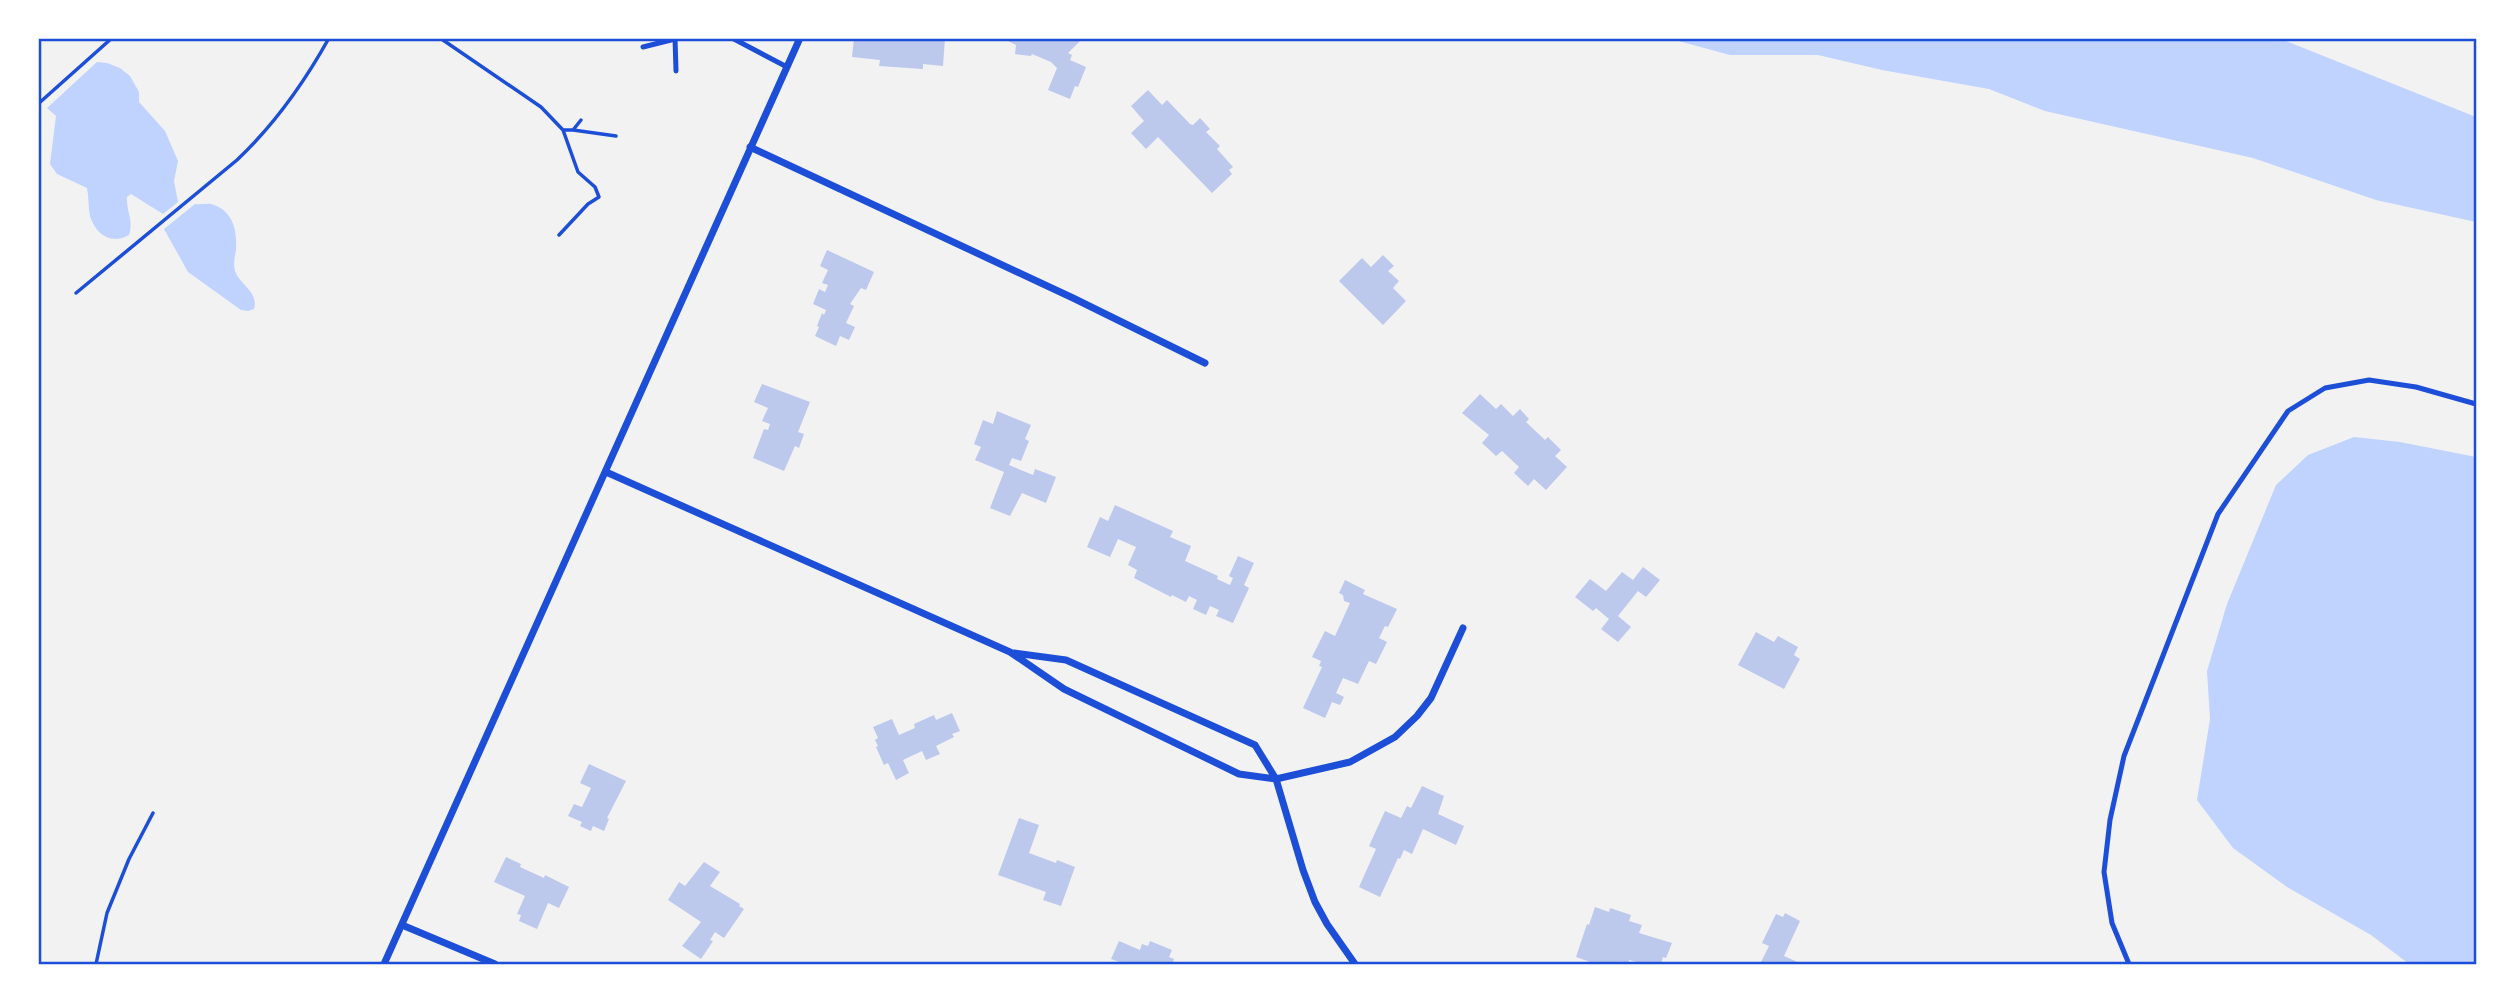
<svg xmlns="http://www.w3.org/2000/svg" width="2515" height="1003" font-family="Commissioner,sans-serif">
  <style>
    .water { fill: #bfd3fe }
    .building { fill: #bdc9ec }
    .lines { fill: none; stroke-linecap: round; stroke-linejoin: round }
    .path { stroke: #1d4ed8; stroke-width: 3.5 }
    .service { stroke: #1d4ed8; stroke-width: 5 }
    .minor { stroke: #1d4ed8; stroke-width: 7 }
    .neatline { fill: none; stroke: #1d4ed8; stroke-width: 2.5 }
  </style>
  <rect width="100%" height="100%" fill="#f2f2f2"/>
  <path class="water" d="M1671,39H2281L2476,117V222L2376,200L2253,158L2045,111L1989,89L1882,70L1818,55H1730Z
    M97,62L107,63L120,68L130,76L139,92V102L165,131L178,161L174,181L178,202L163,214L131,194L127,197C126,211 134,221 129,235C111,245 96,235 90,216C88,207 89,197 87,188L57,174L50,164L56,116L47,108Z
    M195,204C200,205 206,203 211,204C233,210 237,230 236,249C235,256 233,264 235,271C240,285 259,292 254,309L248,311L241,310L188,272L164,229Z
    M2354,437L2400,442L2476,457V964H2409L2371,935L2287,887L2233,848L2197,800L2210,719L2207,671L2227,604L2276,485L2308,455Z"/>
  <path class="building" d="M854,38H945L943,66L923,64V69L879,66L880,60L852,57Z
    M1002,38H1083L1068,53L1072,55L1070,60L1086,67L1078,87L1075,86L1070,99L1048,90L1057,68L1051,62L1032,54L1031,56L1015,54L1016,45Z
    M1148,90L1162,105L1167,100L1190,124L1193,125L1200,118L1210,129L1206,132L1220,146L1217,149L1233,167L1229,170L1232,174L1212,193L1158,137L1146,149L1131,133L1144,121L1131,106Z
    M827,250L874,272L866,290L861,288L850,304L854,306L846,323L855,327L849,340L840,336L836,346L815,336L819,327L817,326L822,313L824,315L826,310L813,304L819,289L825,292L828,285L822,283L828,270L820,266Z
    M1383,255L1394,266L1388,271L1399,281L1393,288L1406,301L1383,325L1339,281L1362,258L1371,267Z
    M762,384L810,402L798,432L804,434L799,448L795,446L784,471L753,458L764,429L768,430L770,424L762,421L768,408L754,402Z
    M1480,394L1496,409L1501,404L1513,416L1520,409L1529,419L1526,422L1545,440L1548,437L1561,450L1555,456L1567,467L1546,490L1534,479L1528,486L1514,473L1519,467L1502,451L1496,456L1482,443L1489,435L1462,413Z
    M997,411L1031,425L1025,439L1029,441L1021,461L1012,458L1009,465L1033,475L1035,469L1056,477L1046,503L1022,493L1010,516L990,508L1004,472L975,460L981,447L974,444L983,420L993,424Z
    M1115,505L1173,531L1170,537L1191,546L1185,561L1218,576L1217,579L1230,585L1233,578L1229,576L1238,556L1254,563L1244,585L1249,588L1233,623L1216,616L1219,610L1210,606L1206,615L1193,609L1197,600L1189,596L1186,602L1172,595L1171,597L1134,578L1137,570L1128,565L1136,547L1118,539L1110,557L1087,547L1100,517L1108,521Z
    M1643,567L1660,580L1646,597L1638,591L1618,616L1631,627L1618,642L1601,629L1609,619L1596,608L1593,611L1575,597L1590,579L1606,591L1622,572L1633,580Z
    M1345,580L1365,590L1363,594L1397,609L1388,627L1385,626L1379,638L1387,642L1376,664L1369,661L1358,684L1343,678L1336,693L1344,697L1340,705L1332,702L1325,718L1303,708L1322,667L1319,666L1321,661L1312,657L1325,631L1335,636L1350,603L1344,601L1343,595L1339,593Z
    M1756,632L1774,642L1778,636L1798,647L1794,655L1800,659L1784,689L1738,665Z
    M952,713L960,731L952,734L954,737L936,746L940,754L926,760L922,751L903,760L909,773L896,780L888,763L884,765L876,747L878,746L875,740L878,738L873,727L892,719L899,735L915,728L914,724L934,715L936,720Z
    M589,764L626,781L607,818L609,819L604,831L593,826L591,831L580,826L582,822L568,816L574,804L582,807L591,788L580,783Z
    M1422,786L1444,796L1438,814L1464,826L1456,845L1423,829L1412,854L1404,850L1400,859L1398,858L1380,897L1359,887L1376,849L1369,846L1385,811L1401,818L1407,806L1411,808Z
    M1019,818L1039,825L1029,853L1056,863L1057,860L1075,867L1061,906L1043,900L1046,892L998,875Z
    M506,857L521,864L520,867L544,878L545,875L569,887L559,908L548,903L537,929L519,921L521,915L517,914L525,896L494,882Z
    M704,862L720,872L710,886L740,904L739,906L744,909L724,938L715,932L710,940L713,941L701,959L682,946L701,922L668,900L679,882L685,886Z
    M1595,907L1609,912L1610,908L1631,915L1629,921L1642,925L1639,933L1672,943L1666,958L1663,957L1661,964H1643L1629,960V962L1635,964H1589L1590,962L1576,957L1587,924L1589,925Z
    M1785,913L1800,921L1784,956L1802,964H1760L1769,946L1762,943L1776,914L1783,917Z
    M1119,941L1140,950L1142,944L1148,946L1150,941L1172,950L1169,957L1174,959L1173,962L1179,964H1125L1111,959Z"/>
  <g class="lines">
    <path class="path" d="M440,38L541,107L563,130H573L581,120
      M38,104L112,38
      M573,130L616,136
      M559,235L588,204L599,197L595,187L578,172L563,130
      M76,293L237,160C274,125 304,83 329,38
      M96,964L107,913L129,859L153,813"/>
    <path class="service" d="M675,38L676,71
      M732,38L787,67
      M643,47L675,39
      M2129,964L2112,923L2104,872L2110,820L2124,756L2218,514L2288,411L2325,388L2369,380L2416,387L2476,404"/>
    <path class="minor" d="M750,147L1073,298L1205,363
      M606,472L1010,652L1064,689L1239,774L1276,779L1350,762L1395,737L1417,716L1431,698L1463,628
      M1014,653L1066,660L1255,745L1276,779L1303,870L1315,902L1327,924L1355,964
      M402,925L495,964
      M384,964L800,38"/>
  </g>
  <rect width="2515" height="1003" fill="none" stroke="#ffffff" stroke-width="80"/>
  <rect x="40" y="40" width="2435" height="923" class="neatline"/>
</svg>
